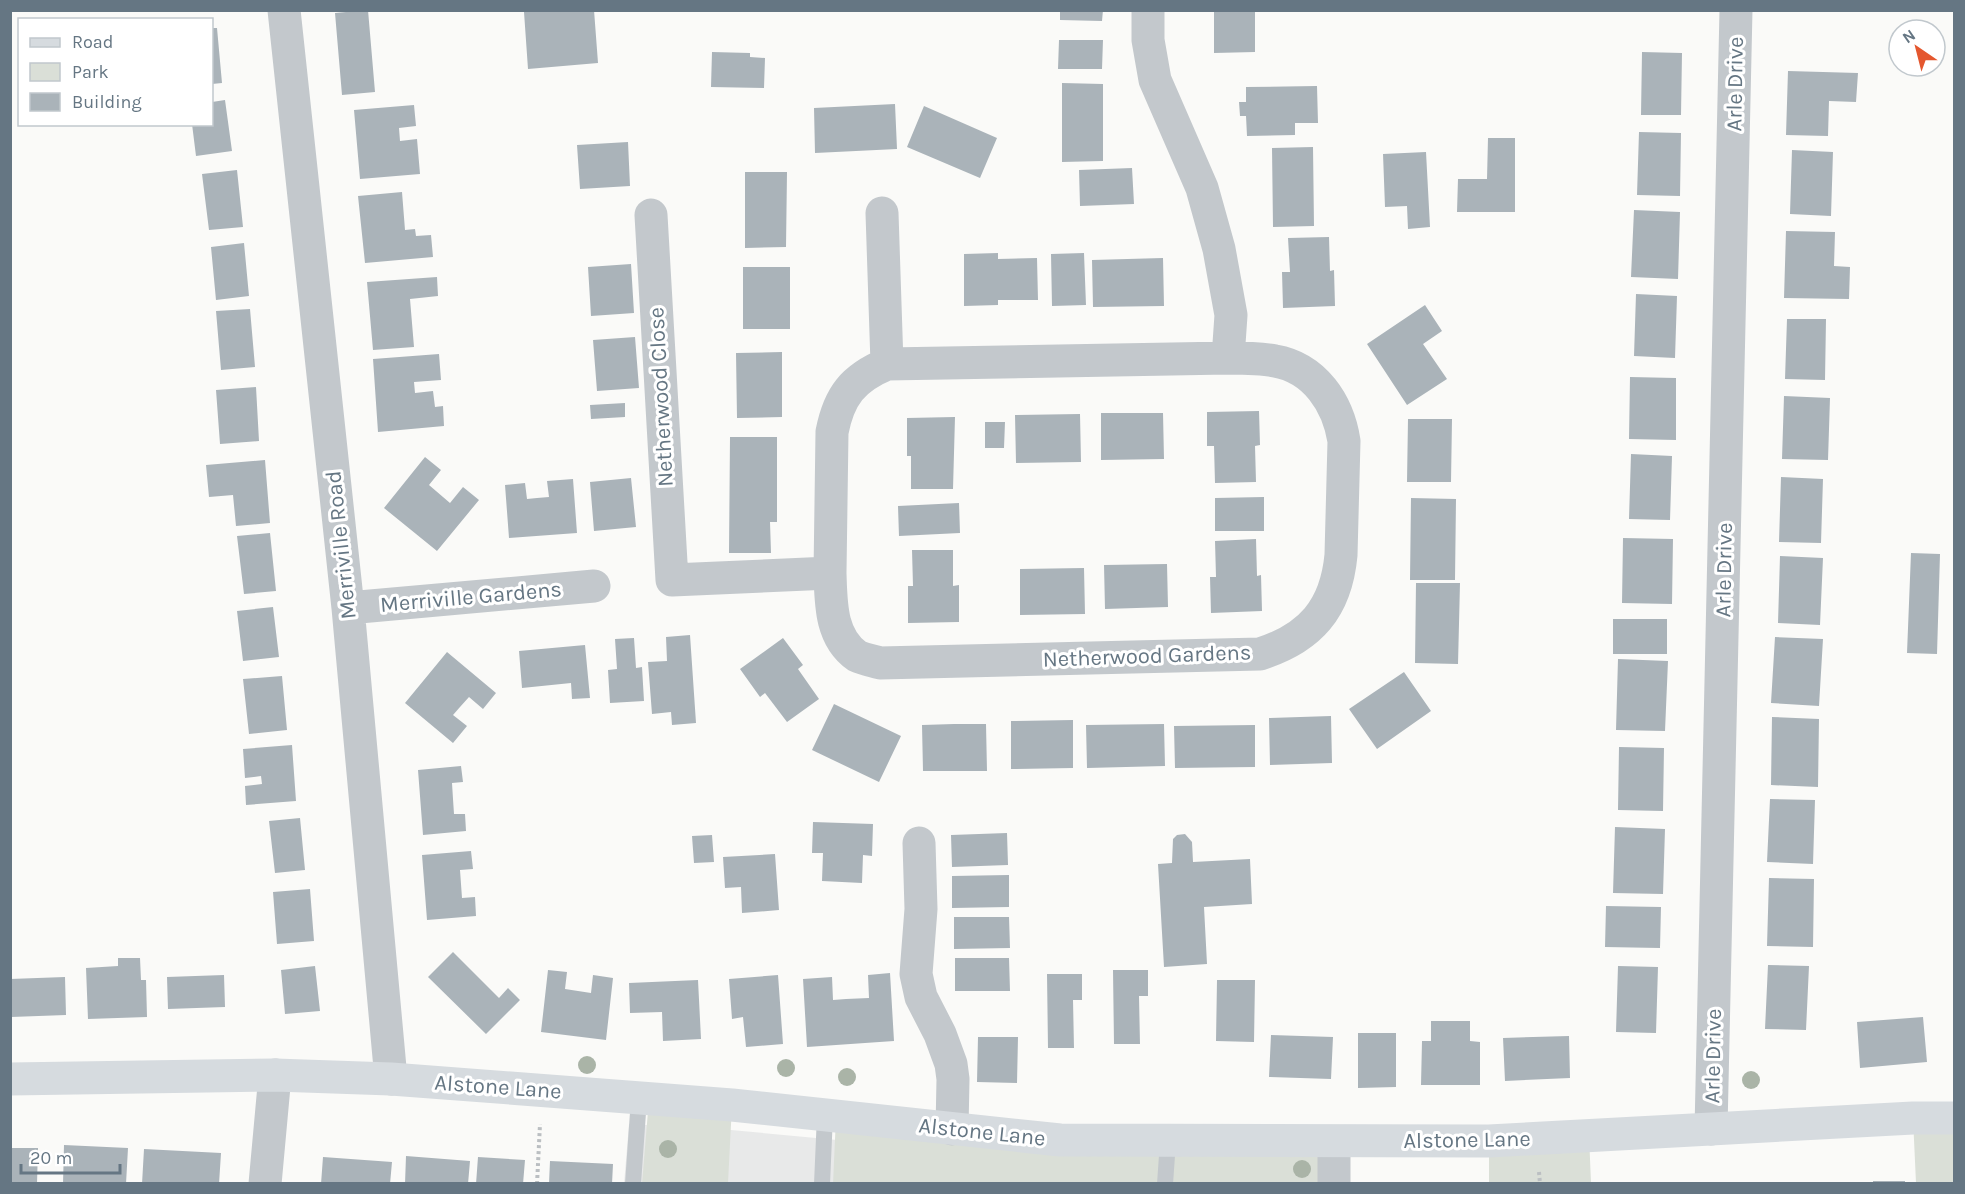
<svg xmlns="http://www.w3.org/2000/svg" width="1965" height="1194" font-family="Karla,sans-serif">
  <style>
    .built { fill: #e8e9e9 }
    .green { fill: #dadfd7 }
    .building { fill: #aab3b9 }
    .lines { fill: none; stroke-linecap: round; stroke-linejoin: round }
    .path { stroke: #bbbfc2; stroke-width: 4; stroke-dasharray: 3 3; stroke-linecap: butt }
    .lane { stroke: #c3c8cc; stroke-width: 16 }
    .street { stroke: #c3c8cc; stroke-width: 33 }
    .secondary { stroke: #d6dbdf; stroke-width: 33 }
    .tree { fill: #aab4a7 }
    .labels { text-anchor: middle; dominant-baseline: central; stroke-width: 6; stroke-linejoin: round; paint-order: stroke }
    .street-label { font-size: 22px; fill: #657683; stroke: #fff }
  </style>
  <rect width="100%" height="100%" fill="#fafaf8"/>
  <path class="built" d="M629,1124L731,1130L1308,1184H624Z"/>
  <path class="green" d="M649,1099L732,1105L728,1183L642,1184Z
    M836,1117L1334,1142V1183L833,1184Z
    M1913,1118H1954V1183H1916Z
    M1589,1135L1591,1183H1489V1141Z"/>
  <path class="building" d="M368,10L375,92L342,95L335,13Z
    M549,10H594L598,63L528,69L524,12Z
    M1060,10H1103L1102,21L1060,20Z
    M1214,10H1255V52L1214,53Z
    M212,28H217L222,83L212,84Z
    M1059,40H1103L1102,69H1058Z
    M712,52L750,53V57L765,58L764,88L711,87Z
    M1642,52L1682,53L1681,115H1641Z
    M1788,71L1858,73L1856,102L1829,101L1828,136L1786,135Z
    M1062,83L1103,84V161L1062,162Z
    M1317,86L1318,123H1295V135L1247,136L1246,116H1240L1239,102H1246V87Z
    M225,100L232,151L196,156L192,124H212V102Z
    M895,104L897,149L815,153L814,108Z
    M414,105L416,126L399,128L400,141L417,139L420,174L360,179L354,110Z
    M924,106L997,138L980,178L907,147Z
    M1639,132L1681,133L1680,196L1637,195Z
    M1488,138H1515V212H1457L1458,179H1487Z
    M628,142L630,186L580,189L577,145Z
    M1313,147L1314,226L1273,227L1272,148Z
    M1792,150L1833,152L1831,216L1790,214Z
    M1426,152L1430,227L1408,229L1407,206L1385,207L1383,154Z
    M1132,168L1134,204L1080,206L1079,170Z
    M237,170L243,227L209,230L202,174Z
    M745,172H787L786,247L745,248Z
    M402,192L405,230L415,229L416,236L431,235L433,257L365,263L358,196Z
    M1634,210L1680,212L1678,279L1631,277Z
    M1786,231L1835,232L1834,266L1850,267L1849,299L1784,298Z
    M1329,237L1330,271L1334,270L1335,306L1283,308L1282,272H1290L1288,238Z
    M244,243L249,296L216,300L211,247Z
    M998,253V259L1037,258L1038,300H998V305L964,306V254Z
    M1084,253L1086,305L1052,306L1051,254Z
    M1163,258L1164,306L1093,307L1092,260Z
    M631,264L634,313L591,316L588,267Z
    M743,267H790V329H743Z
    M437,277L438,296L410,299L414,347L373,350L367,282Z
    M1636,294L1677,296L1675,358L1634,356Z
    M1425,305L1442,331L1423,344L1447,379L1407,405L1367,344Z
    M250,309L255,367L221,370L216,311Z
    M1787,319H1826L1825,380L1785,379Z
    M635,337L639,388L597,391L593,340Z
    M782,352V417L737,418L736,353Z
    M439,354L441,380L414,382L415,393L433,391L435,407L443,406L444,426L378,432L373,359Z
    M1630,377L1676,378V440L1629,439Z
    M256,387L259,441L220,444L216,390Z
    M1784,396L1830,398L1828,460L1782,459Z
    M625,403V417L591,419L590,405Z
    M1259,411L1260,445L1255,446L1256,482L1215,483L1214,446H1207V412Z
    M1101,413H1163L1164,459L1101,460Z
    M1080,414L1081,462L1016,463L1015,415Z
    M955,417L953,489H911V456H907V418Z
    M1408,419H1452L1451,482H1407Z
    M985,422H1005L1004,448H985Z
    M730,437H777V522H770L771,553H729Z
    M1631,454L1672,456L1670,520L1629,519Z
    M425,457L441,470L429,485L450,503L463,487L479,500L437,551L384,508Z
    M265,460L270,523L236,526L233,495L209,497L206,465Z
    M1781,477L1823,479L1821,543L1779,542Z
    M631,478L636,527L594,531L590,482Z
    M573,479L577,533L509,538L505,485L525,483L527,499L537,498L549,497L547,481Z
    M1264,497V531H1215V498Z
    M1411,498L1456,499L1455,580H1410Z
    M959,503L960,533L899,536L898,506Z
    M270,533L276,591L244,594L237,536Z
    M1623,538L1673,539L1672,604L1622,603Z
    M1256,539L1257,576L1261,575L1262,611L1211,613L1210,577H1216L1215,541Z
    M912,550H953V586L959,585V622L908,623V586H913Z
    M1911,553L1940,554L1937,654L1907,653Z
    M1780,556L1823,558L1820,625L1778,623Z
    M1167,564L1168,607L1105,609L1104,565Z
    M1084,568L1085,614L1020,615V569Z
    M1416,583H1460L1458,664L1415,663Z
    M273,607L279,657L243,661L237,611Z
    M1613,619H1667V654H1613Z
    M690,635L696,723L672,725L671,712L652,714L648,662L667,661L666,637Z
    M1775,637L1823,639L1819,706L1771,703Z
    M634,638L636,668L642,667L644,701L610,703L608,670L617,669L615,639Z
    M783,638L803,665L798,669L819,699L787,722L765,693L760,697L740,669Z
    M585,645L590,698L572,699L571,683L522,688L519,651Z
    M447,652L496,693L483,709L469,697L460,707L453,715L467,726L453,743L405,703Z
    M1618,659L1668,661L1665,731L1616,730Z
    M1404,672L1431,711L1377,749L1349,709Z
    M282,676L287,730L249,734L243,679Z
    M834,704L901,736L879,782L812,750Z
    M1331,716L1332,763L1270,765L1269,718Z
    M1772,717L1819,719L1818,787L1771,785Z
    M1073,720V768L1011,769V721Z
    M954,724H986L987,771H923L922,725Z
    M1164,724L1165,766L1087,768L1086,725Z
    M1255,725V767L1175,768L1174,726Z
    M292,745L296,801L246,805L245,786L262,784L261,776L245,778L243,749Z
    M1619,747L1664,748L1663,811L1618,810Z
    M461,766L463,782L452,783L453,799L454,814H465L466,831L423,835L418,770Z
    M1770,799L1815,800L1813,864L1767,862Z
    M300,818L305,870L275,873L269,821Z
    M813,822L873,824L872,856L863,855L862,883L822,881L823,853H812Z
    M1615,827L1665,829L1663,894L1613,893Z
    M1007,833L1008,865L952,867L951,835Z
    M1185,834L1192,842L1193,862L1250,859L1252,904L1204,907L1207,964L1164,967L1158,864L1172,863L1173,839L1177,835Z
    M712,835L714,862L694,863L692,836Z
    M471,851L473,869L460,870L462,898L475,897L476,916L427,920L422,855Z
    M775,854L779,910L742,913L741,887L725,888L723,857Z
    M1009,875V907L952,908V876Z
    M1769,878L1814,879L1813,947L1767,946Z
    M310,889L314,941L277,944L273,892Z
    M1606,906L1661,907L1660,948L1605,947Z
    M954,917H1009L1010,948L954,949Z
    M453,952L499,998L508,988L520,1000L486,1034L428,977Z
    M118,958H140L141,980H146L147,1017L88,1019L86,968L118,966Z
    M955,958H1009L1010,991H955Z
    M1768,965L1809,966L1806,1030L1765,1029Z
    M315,966L320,1011L285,1014L281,970Z
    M1618,966L1658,967L1656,1033L1616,1032Z
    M548,970L567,972L565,989L591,993L593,975L613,978L606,1040L541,1032Z
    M1113,970H1148V996H1139L1140,1044H1114Z
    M890,973L894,1041L807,1047L803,979L832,977L833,1000L846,999L869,998L868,975Z
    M1047,974H1082V1000H1073L1074,1048H1048Z
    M224,975L225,1007L168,1009L167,977Z
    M778,975L783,1044L746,1047L743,1017L732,1019L729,979Z
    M65,977L66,1015L11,1017L10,979Z
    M698,980L701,1039L663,1041L662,1012L630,1013L629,983Z
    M1217,980H1255L1254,1042L1216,1041Z
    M1923,1017L1927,1062L1860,1068L1857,1022Z
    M1431,1021H1470V1041L1480,1042V1085H1421L1422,1041H1431Z
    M1358,1033H1396V1087L1358,1088Z
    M1271,1035L1333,1037L1331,1079L1269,1077Z
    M1569,1036L1570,1078L1505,1081L1503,1038Z
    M978,1037H1018L1017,1083L977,1082Z
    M64,1145L128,1148L126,1184H63Z
    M10,1148H38L37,1184H10Z
    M144,1149L221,1153L219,1184H142Z
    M406,1156L470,1161L468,1184H405Z
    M323,1157L392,1162L390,1184H321Z
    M478,1157L525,1160L523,1184H476Z
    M550,1161L613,1164L612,1184H549Z
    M1873,1181H1905V1184H1873Z"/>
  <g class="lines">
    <path class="path" d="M1539,1172L1540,1184
      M537,1184L540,1124"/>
    <path class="lane" d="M633,1184L639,1098
      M822,1184L825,1115
      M1165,1184L1168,1141"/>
    <path class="street" d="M284,10L348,608L391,1079
      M882,213L887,364
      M651,215L672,580L830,573L832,432C839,396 853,378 887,364L1228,358
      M830,573C831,602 830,637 857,656C863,659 873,661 880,663L1260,654C1310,638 1336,609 1341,555L1344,441C1338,403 1315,368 1275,361C1260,358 1244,358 1228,358L1231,315L1219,249L1202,188L1155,80L1148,40V10
      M348,608L594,586
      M919,843L921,909L916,974L921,997L940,1034L951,1064L953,1079L952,1129
      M1711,1129L1736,10
      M1334,1142V1184
      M265,1184L275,1075"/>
    <path class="secondary" d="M10,1079L275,1075L391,1079L732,1105L1060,1140L1489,1141L1913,1118H1954"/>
  </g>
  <g class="tree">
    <circle cx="587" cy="1065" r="9"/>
    <circle cx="786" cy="1068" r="9"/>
    <circle cx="847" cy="1077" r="9"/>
    <circle cx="1751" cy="1080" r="9"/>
    <circle cx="668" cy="1149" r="9"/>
    <circle cx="1302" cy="1169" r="9"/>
  </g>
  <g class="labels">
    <g class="street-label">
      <text transform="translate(1735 84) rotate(-89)">Arle Drive</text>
      <text transform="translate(661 397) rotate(-93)">Netherwood Close</text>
      <text transform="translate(341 545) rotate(-96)">Merriville Road</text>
      <text transform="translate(1724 570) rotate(-89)">Arle Drive</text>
      <text transform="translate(471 597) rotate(-5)">Merriville Gardens</text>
      <text transform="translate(1147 656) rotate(-2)">Netherwood Gardens</text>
      <text transform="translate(1713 1056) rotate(-89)">Arle Drive</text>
      <text transform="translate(498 1087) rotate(4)">Alstone Lane</text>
      <text transform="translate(982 1132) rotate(6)">Alstone Lane</text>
      <text transform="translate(1467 1140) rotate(-1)">Alstone Lane</text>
    </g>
  </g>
  <rect width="1965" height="1194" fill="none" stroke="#657683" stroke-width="24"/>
  <rect x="18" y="18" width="195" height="108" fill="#ffffff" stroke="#c1c8cd" stroke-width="1.5"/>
  <rect x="30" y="38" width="30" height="9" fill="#d6dbdf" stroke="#c1c8cd" stroke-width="1.5"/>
  <text x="72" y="48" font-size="18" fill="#657683">Road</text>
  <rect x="30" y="63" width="30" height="18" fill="#dadfd7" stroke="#c1c8cd" stroke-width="1.5"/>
  <text x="72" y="78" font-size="18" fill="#657683">Park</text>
  <rect x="30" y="93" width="30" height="18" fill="#aab3b9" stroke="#c1c8cd" stroke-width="1.5"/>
  <text x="72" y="108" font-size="18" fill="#657683">Building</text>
  <g transform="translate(1917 48) rotate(325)"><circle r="28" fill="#ffffff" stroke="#c1c8cd" stroke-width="1.5"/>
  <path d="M0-4.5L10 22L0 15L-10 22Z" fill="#e4572e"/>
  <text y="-9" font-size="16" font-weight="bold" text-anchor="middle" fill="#657683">N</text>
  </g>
  <path d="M21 1164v9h99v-9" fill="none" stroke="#657683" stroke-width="3"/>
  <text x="30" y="1164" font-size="18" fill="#657683" stroke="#ffffff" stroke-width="4.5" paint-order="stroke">20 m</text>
</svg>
